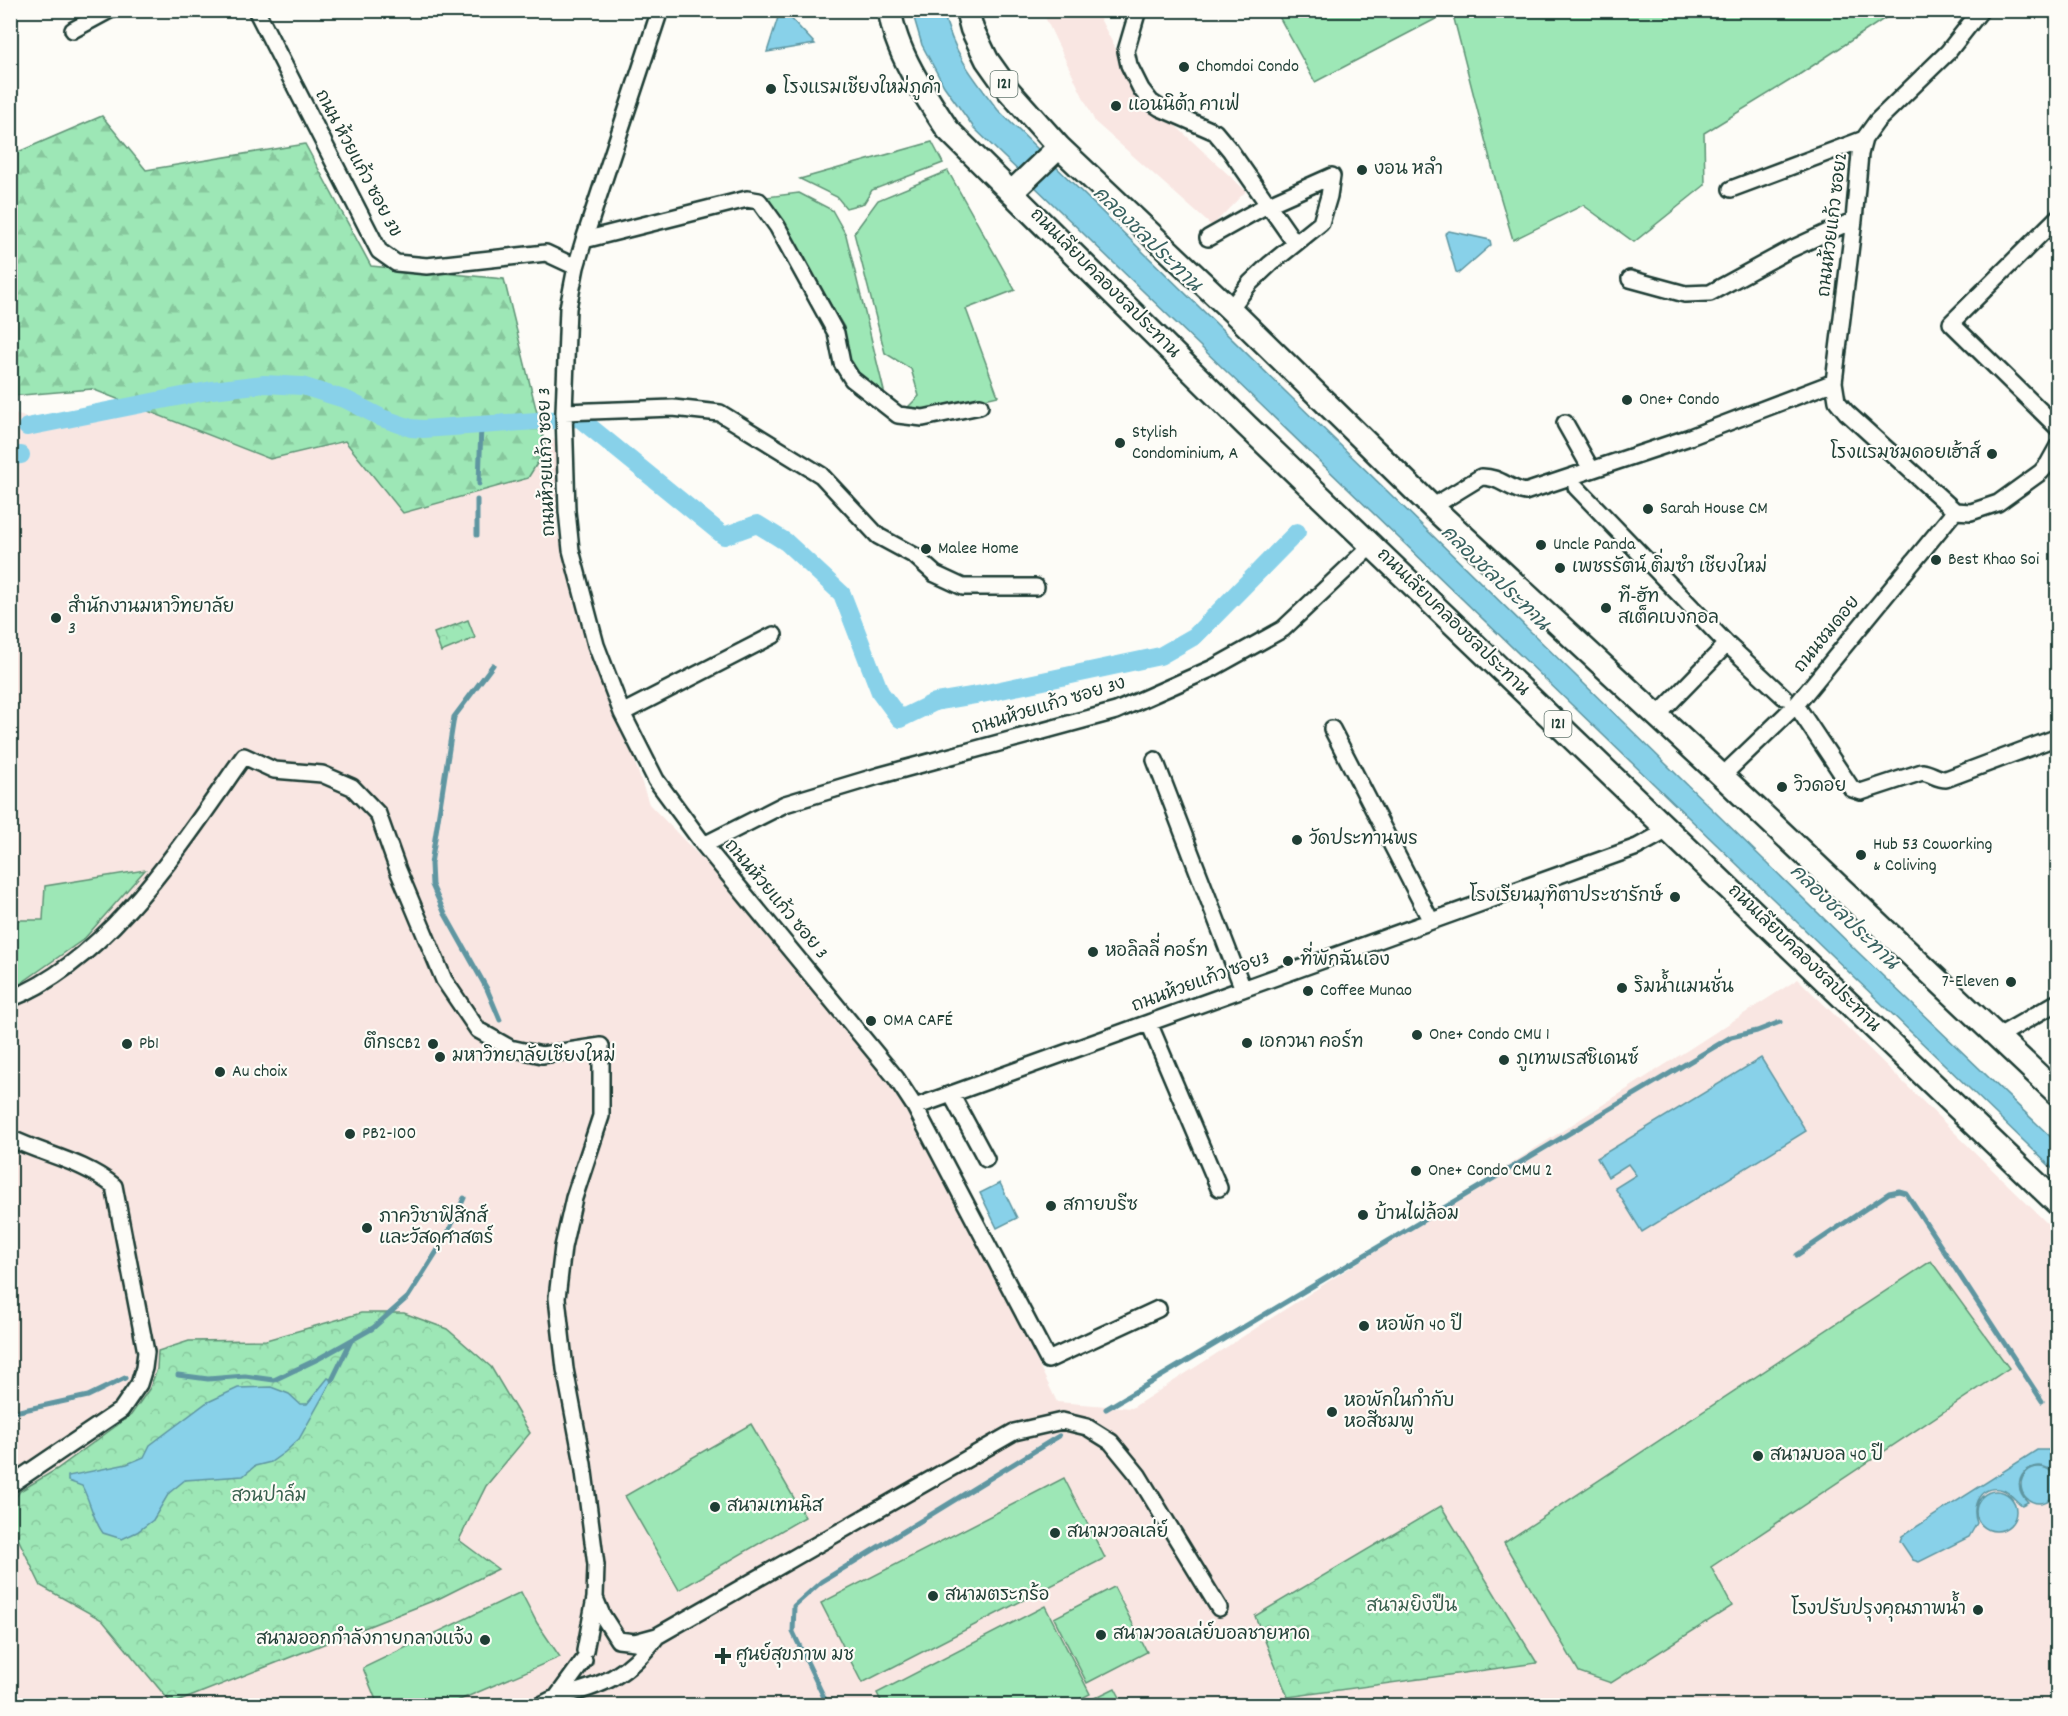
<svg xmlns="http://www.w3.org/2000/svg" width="2068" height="1716" font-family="Dekko,'Playpen Sans Thai',sans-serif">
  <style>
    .built { fill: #f9e6e2 }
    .green { fill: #9de7b6; stroke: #5e9275; stroke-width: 1.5 }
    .forest { fill: url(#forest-firs); stroke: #5e9275; stroke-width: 1.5 }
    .park { fill: url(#park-crowns); stroke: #5e9275; stroke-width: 1.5 }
    .water { fill: #88d1e9; stroke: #5e96a1; stroke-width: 1.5 }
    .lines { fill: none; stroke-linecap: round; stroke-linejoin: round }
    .stream { stroke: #5e96a1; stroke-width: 5 }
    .canal { stroke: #88d1e9; stroke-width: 18 }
    .street-casing { stroke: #1f3d34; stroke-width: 20 }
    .primary-casing { stroke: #1f3d34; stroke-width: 27 }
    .street { stroke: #fdfcf7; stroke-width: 15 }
    .primary { stroke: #fdfcf7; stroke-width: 22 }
    .poi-dot { fill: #1f3d34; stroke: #fdfcf7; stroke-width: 2 }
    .labels { text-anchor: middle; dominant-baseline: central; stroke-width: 4.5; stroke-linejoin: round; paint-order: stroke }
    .shield { fill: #fdfcf7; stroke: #62766e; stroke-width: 1.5 }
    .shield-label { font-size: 16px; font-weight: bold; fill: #1f3d34 }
    .poi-label { font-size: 18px; fill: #1f3d34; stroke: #fdfcf7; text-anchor: start }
    .street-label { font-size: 18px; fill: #1f3d34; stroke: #fdfcf7 }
    .park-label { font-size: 18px; fill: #385f4e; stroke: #fdfcf7 }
    .water-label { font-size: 20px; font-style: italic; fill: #396261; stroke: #fdfcf7 }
  </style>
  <defs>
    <pattern id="forest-firs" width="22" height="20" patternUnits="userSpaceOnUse" patternTransform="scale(1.5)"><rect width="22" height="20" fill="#9de7b6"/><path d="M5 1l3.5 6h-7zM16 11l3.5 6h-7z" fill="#87c79d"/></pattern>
    <pattern id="park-crowns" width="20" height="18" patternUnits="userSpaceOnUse" patternTransform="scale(1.5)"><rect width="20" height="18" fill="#9de7b6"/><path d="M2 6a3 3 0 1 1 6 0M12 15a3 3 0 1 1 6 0" fill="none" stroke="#87c79d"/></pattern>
  </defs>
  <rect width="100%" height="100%" fill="#fdfcf7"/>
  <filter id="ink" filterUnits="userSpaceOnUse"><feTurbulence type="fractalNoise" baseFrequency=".0167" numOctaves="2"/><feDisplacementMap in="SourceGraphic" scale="12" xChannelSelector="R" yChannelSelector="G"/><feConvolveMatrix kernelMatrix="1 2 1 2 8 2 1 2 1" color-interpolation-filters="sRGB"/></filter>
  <g filter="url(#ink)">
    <path class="built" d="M1042,11H1096L1137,90L1246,191L1212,226L1095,122Z
      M163,395L409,449L558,439L557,531L649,804L745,903L907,1106L989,1263L1057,1402L1132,1408L1798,979L2057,1233V1705H11L10,413L53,424Z"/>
    <path class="green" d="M1276,11H1451L1315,82Z
      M1452,11H1896L1794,78L1704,133L1705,185L1634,242L1583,205L1513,240L1496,182Z
      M932,142L943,163L872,190L864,203L846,208L837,197L800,179Z
      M948,171L1015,290L966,309L998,396L922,413L906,409L919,396L911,369L885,353L854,233L878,200Z
      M799,193L832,210L846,235L885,395L849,364L844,327L766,197Z
      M16,705L17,793L10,792L11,705Z
      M145,870L84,939L17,986H11V920H43L45,886Z
      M1931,1261L2009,1368L1711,1567L1732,1606L1611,1683L1579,1672L1504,1543Z
      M751,1424L805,1517L679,1590L625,1496Z
      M1064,1478L1105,1558L862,1683L821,1603Z
      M1114,1587L1147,1652L1087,1683L1054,1618Z
      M521,1592L537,1623L560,1657L448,1705H378L363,1668Z
      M1045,1606L1090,1694L1068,1705H883L877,1693Z
      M1115,1688L1124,1705H1080Z"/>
    <path class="forest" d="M102,116L146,170L305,144L371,266L504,279L546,449L528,478L403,513L345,441L270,459L92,389L11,396V155Z"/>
    <path class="park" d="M468,620L475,638L441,652L434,633Z
      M361,1313H404L447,1329L491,1367L530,1433L486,1486L459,1540L498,1569L440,1598L172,1704L102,1620L41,1586L11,1524V1504L20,1491L57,1469L131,1415L150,1388L157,1369L158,1351L189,1341L266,1340Z
      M1441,1506L1537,1663L1288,1697L1255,1616Z"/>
    <path class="water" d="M780,11H784L815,44L767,52Z
      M912,11H943C954,54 971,75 998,110L1861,955L2057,1143V1173L974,128L944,86L922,45Z
      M1449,231L1490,240L1491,245L1459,273L1456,272L1445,234Z
      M1761,1058L1806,1131L1642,1232L1615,1188L1636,1175L1628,1164L1608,1177L1597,1158Z
      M1000,1183L1017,1218L997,1228L980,1193Z
      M328,1378L332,1380L299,1439L285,1452L271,1462L255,1466L243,1476L185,1480L169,1493L153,1520L137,1532L122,1539L103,1533C92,1518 91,1503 82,1486L68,1481V1476L127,1464L144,1457L150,1445L206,1403L238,1388L271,1387L289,1394L300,1404H307Z
      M2037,1450H2049L2057,1465V1480C2045,1449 2001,1476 2028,1502L2022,1505C2015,1501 2011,1493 2003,1490C1981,1483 1970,1505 1977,1523L1969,1537L1919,1562L1913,1560L1900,1541L1902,1536Z
      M2021 1485a18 18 0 1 1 36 0a18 18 0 1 1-36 0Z
      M1976 1511a20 20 0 1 1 40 0a20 20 0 1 1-40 0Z"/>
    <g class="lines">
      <path class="stream" d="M479,484L481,425
        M477,500V535
        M493,665L454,717L431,864L432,885L445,914L487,989L500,1020
        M1797,1255L1889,1193L1899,1191L1906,1193L2042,1401
        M178,1375L208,1379L245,1376L274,1380L318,1359L373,1328L408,1297L446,1237L464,1198
        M332,1380L351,1341
        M1106,1409L1731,1037L1757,1031L1780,1022
        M10,1413L88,1396L125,1378
        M828,1706L793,1632L794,1606L821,1582L1059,1436"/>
      <path class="canal" d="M27,427L212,390L264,384L302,386L347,400L382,418L411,428L423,429L579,418L724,536L757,524L786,542L842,594L880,692L900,719L935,702L982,694L1160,656L1195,636L1297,532
        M10,456L21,455"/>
      <defs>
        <path id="street" d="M256,10L379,251L396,263L427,266L546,253L576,267
          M660,10L584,240L576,267L568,308L564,412L567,511L571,550L596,645L622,713L656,780L704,845L896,1078L915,1107L1048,1360L1158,1309
          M1138,10L1126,51L1129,65L1141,89L1151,102L1160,108L1215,132L1230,150L1295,243
          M1981,10L1948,52L1877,121L1864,139L1860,154L1854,220L1834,382L1837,401L1846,412L1955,511L1971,512L1998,503L2041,472L2048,464L2058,446
          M73,30L110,10
          M1731,189L1864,139
          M2058,217L1951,323L2058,428
          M1208,238L1267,205L1332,176L1329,196L1321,223L1270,264L1250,283L1230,309
          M584,240L747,199L759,201L777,226L836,333L842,363L852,379L898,415L923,418L980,406
          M1630,279L1685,294L1710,293L1789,250L1854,220
          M564,412L673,408L720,413L821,475L878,536L915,556L935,574L963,587H1036
          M1565,423L1591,469
          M1576,487L1727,644L1784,697
          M1432,507L1481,477C1498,476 1509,489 1525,492L1687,438L1834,382
          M1796,705L1852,789L1861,792L1922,772C1931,773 1937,779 1946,779L2058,737
          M622,713L774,635
          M1657,716L1727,644
          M1332,729L1431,921
          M1155,760L1243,989
          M1722,776L1796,705L1955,511
          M704,845L785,804L878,776L1116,711L1213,668L1283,629L1372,545
          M10,999C109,961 185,839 244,756L274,770L322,774L352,787L378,814L398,870L444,980L478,1030L510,1048L542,1055L601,1046V1116L574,1198L563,1247L557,1298L565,1369L583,1464L596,1565L595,1598L585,1651
          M1149,1023L1219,1188
          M1997,1037L2058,1002
          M951,1094L986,1159
          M915,1107L1637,847L1668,830
          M10,1138C45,1155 83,1161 114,1186L146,1352L144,1368L139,1384L121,1410L10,1485
          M595,1598L602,1615L618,1640L635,1642L657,1636L1014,1432L1062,1421L1087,1427L1111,1442L1138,1475L1219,1608
          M557,1697C604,1686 628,1675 657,1636
          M539,1706L557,1697L584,1660"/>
        <path id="primary" d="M890,10C894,50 926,97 948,130L1247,426L2058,1204
          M967,10L972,29L987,60L1009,91L1059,147L1230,309L1432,507L1722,776L2058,1094
          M1012,192L1059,147"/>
      </defs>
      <use href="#street" class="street-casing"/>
      <use href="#primary" class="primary-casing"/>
      <use href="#street" class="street"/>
      <use href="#primary" class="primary"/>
    </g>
  </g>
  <g class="poi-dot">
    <circle cx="1184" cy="67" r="6"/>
    <circle cx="771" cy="89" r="6"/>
    <circle cx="1116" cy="106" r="6"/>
    <circle cx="1362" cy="170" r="6"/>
    <circle cx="1627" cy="400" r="6"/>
    <circle cx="1120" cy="443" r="6"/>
    <circle cx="1992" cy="454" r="6"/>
    <circle cx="1648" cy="509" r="6"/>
    <circle cx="1541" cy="545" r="6"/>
    <circle cx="926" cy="549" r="6"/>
    <circle cx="1936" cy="560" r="6"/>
    <circle cx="1560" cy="568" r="6"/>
    <circle cx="1606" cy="608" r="6"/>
    <circle cx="56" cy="618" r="6"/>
    <circle cx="1782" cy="787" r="6"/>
    <circle cx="1297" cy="840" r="6"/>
    <circle cx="1861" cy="855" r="6"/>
    <circle cx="1675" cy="897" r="6"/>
    <circle cx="1093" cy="952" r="6"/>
    <circle cx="1288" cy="961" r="6"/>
    <circle cx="2011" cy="982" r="6"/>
    <circle cx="1622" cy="988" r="6"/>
    <circle cx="1308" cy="991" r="6"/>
    <circle cx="871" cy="1021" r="6"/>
    <circle cx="1417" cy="1035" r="6"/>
    <circle cx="1247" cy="1043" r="6"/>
    <circle cx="127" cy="1044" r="6"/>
    <circle cx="433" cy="1044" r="6"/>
    <circle cx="440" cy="1057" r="6"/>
    <circle cx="1504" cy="1060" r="6"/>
    <circle cx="220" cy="1072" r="6"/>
    <circle cx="350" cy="1134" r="6"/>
    <circle cx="1416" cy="1171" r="6"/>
    <circle cx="1051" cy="1206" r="6"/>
    <circle cx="1363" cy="1215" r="6"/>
    <circle cx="367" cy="1228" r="6"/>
    <circle cx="1364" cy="1326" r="6"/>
    <circle cx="1332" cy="1412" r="6"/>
    <circle cx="1758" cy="1456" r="6"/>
    <circle cx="715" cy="1507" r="6"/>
    <circle cx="1055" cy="1533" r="6"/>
    <circle cx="933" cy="1596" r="6"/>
    <circle cx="1978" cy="1610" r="6"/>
    <circle cx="1101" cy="1635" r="6"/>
    <circle cx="485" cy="1640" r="6"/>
    <path d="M720 1647h6v6h6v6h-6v6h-6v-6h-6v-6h6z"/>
  </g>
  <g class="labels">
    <g class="shield">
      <rect x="990.5" y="71" width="27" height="26" rx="4.5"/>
      <rect x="1544.5" y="711" width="27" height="26" rx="4.5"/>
    </g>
    <g class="shield-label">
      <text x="1004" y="84">121</text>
      <text x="1558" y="724">121</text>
    </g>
    <g class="poi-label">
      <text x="1196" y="67">Chomdoi Condo</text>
      <text x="783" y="89">โรงแรมเชียงใหม่ภูคำ</text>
      <text x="1128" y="106">แอนนิต้า คาเฟ่</text>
      <text x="1374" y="170">งอน หลำ</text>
      <text x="1639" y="400">One+ Condo</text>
      <text x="1132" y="433">Stylish<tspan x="1132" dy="21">Condominium, A</tspan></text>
      <text x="1980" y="454" text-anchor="end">โรงแรมชมดอยเฮ้าส์</text>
      <text x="1660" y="509">Sarah House CM</text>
      <text x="1553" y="545">Uncle Panda</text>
      <text x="938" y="549">Malee Home</text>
      <text x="1948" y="560">Best Khao Soi</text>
      <text x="1572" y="568">เพชรรัตน์ ติ่มซำ เชียงใหม่</text>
      <text x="1618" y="598">ที-ฮัท<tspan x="1618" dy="21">สเต็คเบงกอล</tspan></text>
      <text x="68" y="608">สำนักงานมหาวิทยาลัย<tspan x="68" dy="21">3</tspan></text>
      <text x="1794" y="787">วิวดอย</text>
      <text x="1309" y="840">วัดประทานพร</text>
      <text x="1873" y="845">Hub 53 Coworking<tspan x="1873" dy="21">&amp; Coliving</tspan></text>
      <text x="1663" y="897" text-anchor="end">โรงเรียนมุทิตาประชารักษ์</text>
      <text x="1105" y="952">หอลิลลี่ คอร์ท</text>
      <text x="1300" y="961">ที่พักฉันเอง</text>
      <text x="1999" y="982" text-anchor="end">7-Eleven</text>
      <text x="1634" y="988">ริมน้ำแมนชั่น</text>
      <text x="1320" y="991">Coffee Munao</text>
      <text x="883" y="1021">OMA CAFÉ</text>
      <text x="1429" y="1035">One+ Condo CMU 1</text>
      <text x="1259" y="1043">เอกวนา คอร์ท</text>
      <text x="139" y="1044">Pb1</text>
      <text x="421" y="1044" text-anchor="end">ตึกSCB2</text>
      <text x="452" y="1057">มหาวิทยาลัยเชียงใหม่</text>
      <text x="1516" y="1060">ภูเทพเรสซิเดนซ์</text>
      <text x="232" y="1072">Au choix</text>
      <text x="362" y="1134">PB2-100</text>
      <text x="1428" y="1171">One+ Condo CMU 2</text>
      <text x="1063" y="1206">สกายบรีซ</text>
      <text x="1375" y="1215">บ้านไผ่ล้อม</text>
      <text x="379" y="1218">ภาควิชาฟิสิกส์<tspan x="379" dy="21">และวัสดุศาสตร์</tspan></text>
      <text x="1376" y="1326">หอพัก 40 ปี</text>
      <text x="1344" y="1402">หอพักในกำกับ<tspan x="1344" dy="21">หอสีชมพู</tspan></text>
      <text x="1770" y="1456">สนามบอล 40 ปี</text>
      <text x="727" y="1507">สนามเทนนิส</text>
      <text x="1067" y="1533">สนามวอลเล่ย์</text>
      <text x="945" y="1596">สนามตระกร้อ</text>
      <text x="1966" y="1610" text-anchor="end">โรงปรับปรุงคุณภาพน้ำ</text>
      <text x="1113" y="1635">สนามวอลเล่ย์บอลชายหาด</text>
      <text x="473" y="1640" text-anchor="end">สนามออกกำลังกายกลางแจ้ง</text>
      <text x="736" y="1656">ศูนย์สุขภาพ มช</text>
    </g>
    <g class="street-label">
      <text transform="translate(357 164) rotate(62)">ถนน ห้วยแก้ว ซอย 3ข</text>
      <text transform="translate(1834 225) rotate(-83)">ถนนห้วยแก้ว ซอย2</text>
      <text transform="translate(1104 284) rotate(45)">ถนนเลียบคลองชลประทาน</text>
      <text transform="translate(548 462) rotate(-92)">ถนนห้วยแก้ว ซอย 3</text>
      <text transform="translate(1452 623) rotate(44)">ถนนเลียบคลองชลประทาน</text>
      <text transform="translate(1828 635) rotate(-51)">ถนนชมดอย</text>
      <text transform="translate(1049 707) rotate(-17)">ถนนห้วยแก้ว ซอย 3ง</text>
      <text transform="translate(775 900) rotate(50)">ถนนห้วยแก้ว ซอย 3</text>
      <text transform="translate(1803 959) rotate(44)">ถนนเลียบคลองชลประทาน</text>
      <text transform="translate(1201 983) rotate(-20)">ถนนห้วยแก้ว ซอย3</text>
    </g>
    <g class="park-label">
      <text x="269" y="1497">สวนปาล์ม</text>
      <text x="1412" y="1607">สนามยิงปืน</text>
    </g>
    <g class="water-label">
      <text transform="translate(1146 240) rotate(44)">คลองชลประทาน</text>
      <text transform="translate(1494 579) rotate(44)">คลองชลประทาน</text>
      <text transform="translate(1843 918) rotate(44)">คลองชลประทาน</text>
    </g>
  </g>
  <rect width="2068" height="1716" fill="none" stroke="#fdfcf7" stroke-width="36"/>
  <rect x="18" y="18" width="2032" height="1680" fill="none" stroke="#1f3d34" stroke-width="2" filter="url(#ink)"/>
</svg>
